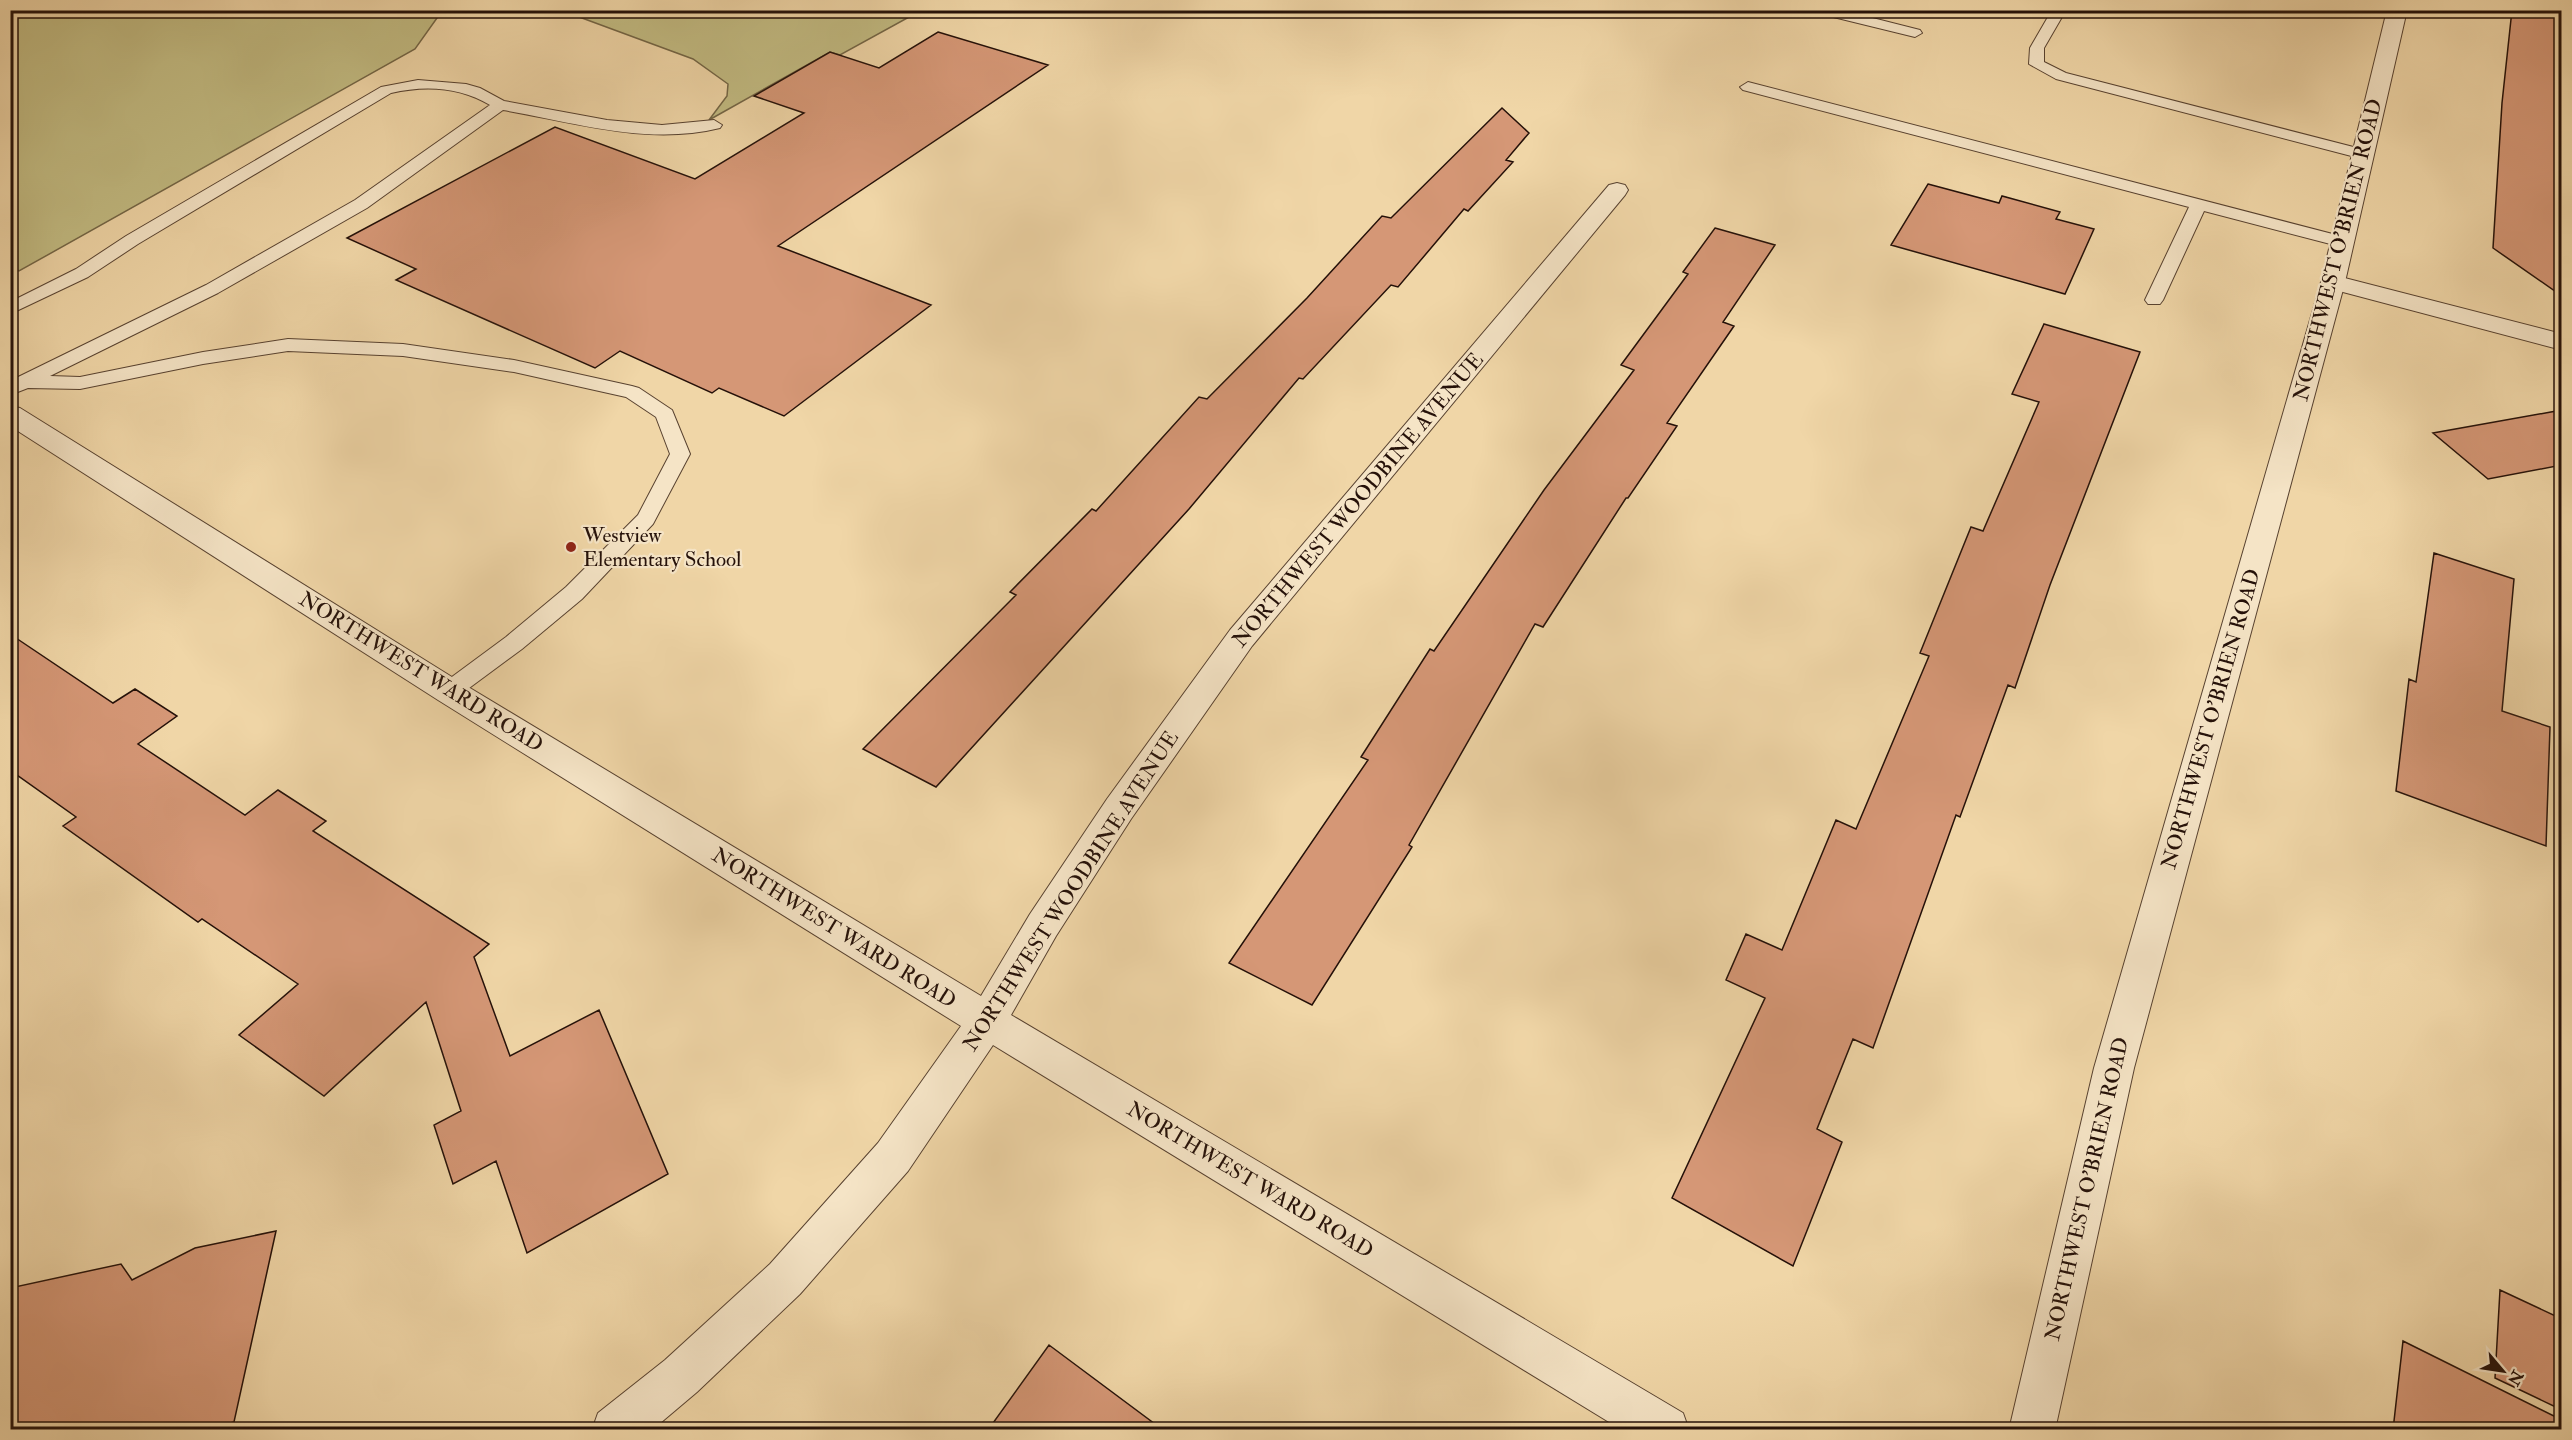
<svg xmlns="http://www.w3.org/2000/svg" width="2572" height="1440" font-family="'IM FELL Double Pica',serif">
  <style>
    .green { fill: #c2bb82; stroke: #746646; stroke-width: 1.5 }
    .building { fill: #d59776; stroke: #251109; stroke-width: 1.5 }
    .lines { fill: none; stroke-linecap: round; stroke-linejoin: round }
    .service-casing { stroke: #584230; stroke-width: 2 }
    .minor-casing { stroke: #584230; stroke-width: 2 }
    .tertiary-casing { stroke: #584230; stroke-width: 2 }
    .service { fill: #f5e4c6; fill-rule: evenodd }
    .minor { fill: #f5e4c6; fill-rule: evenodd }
    .tertiary { fill: #f5e4c6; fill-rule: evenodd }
    .poi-dot { fill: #8f2418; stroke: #f5e4c6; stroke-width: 2 }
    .labels { text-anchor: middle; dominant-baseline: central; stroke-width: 4.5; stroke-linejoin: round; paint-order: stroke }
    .street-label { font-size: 21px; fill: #251109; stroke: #f5e4c6 }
    .poi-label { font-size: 21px; fill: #251109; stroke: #f5e4c6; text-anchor: start }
  </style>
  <rect width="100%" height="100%" fill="#f0d6a7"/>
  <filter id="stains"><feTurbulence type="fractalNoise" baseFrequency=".00333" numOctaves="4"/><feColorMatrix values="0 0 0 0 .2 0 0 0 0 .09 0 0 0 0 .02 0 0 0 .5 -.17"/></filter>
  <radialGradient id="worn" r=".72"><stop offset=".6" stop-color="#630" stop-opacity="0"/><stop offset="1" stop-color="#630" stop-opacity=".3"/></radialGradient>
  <path class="green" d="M11,10H442V11L415,49L19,271L10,266Z
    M563,11L920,10V11L840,55L830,52L709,120L727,96L728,84L693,59Z"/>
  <path class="building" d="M2512,10H2532L2562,17V106L2558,105L2556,234L2562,237V296L2493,248L2502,103Z
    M938,32L1048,65L778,246L931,305L784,416L719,388L712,393L620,351L595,368L396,280L416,269L347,238L555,127L695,179L804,113L754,96L830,52L879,68Z
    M1502,108L1529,133L1506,160L1513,162L1468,211L1464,209L1398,287L1391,285L1303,379L1299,378L1189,509L936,787L863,749L1016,595L1010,592L1092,509L1096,511L1199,397L1207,399L1307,298L1382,216L1391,218Z
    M1928,184L1999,203L2002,196L2060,212L2056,219L2094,229L2065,294L1891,245Z
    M1715,228L1775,245L1723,322L1734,326L1667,423L1677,426L1628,498H1626L1543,627L1535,624L1409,845L1412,847L1312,1005L1229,963L1368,760L1361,757L1430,649L1434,651L1544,490L1634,370L1621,365L1688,274L1683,272Z
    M2044,324L2140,352L2050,585L2015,688L2008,685L1960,817L1956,815L1873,1048L1853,1039L1817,1129L1842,1142L1793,1266L1672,1198L1765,998L1726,980L1746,934L1782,950L1836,820L1856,829L1929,656L1920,653L1971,527L1983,531L2039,402L2012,394Z
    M2562,410V465L2488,479L2433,433Z
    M2434,553L2514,579L2502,711L2550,727L2546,846L2396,791L2409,679L2416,682Z
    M10,634L113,703L135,689L177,716L138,744L245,815L278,790L326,821L313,831L489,944L474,957L510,1056L599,1010L668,1174L527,1253L496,1161L453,1184L434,1125L461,1111L426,1002L324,1096L239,1035L298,984L202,919L198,922L63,826L76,817L10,770Z
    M276,1231L234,1422L202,1430H10V1288L121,1264L132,1280L195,1248Z
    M2500,1290L2562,1319V1410L2495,1378Z
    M2403,1341L2562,1420V1430H2393Z
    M1049,1345L1163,1430H988Z"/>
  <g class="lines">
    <defs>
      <path id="service" d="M1815,10H1841L1920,30L1922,33L1915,37L1817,13Z
        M2052,10H2066L2044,48V62L2066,73L2369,151L2371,154L2363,159L2056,79L2029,64L2030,48Z
        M2234,10H2253L2254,12L2247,16Z
        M418,80L466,84L480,88L504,101L607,120L662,125L714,120L722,125L720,128C648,146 573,122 503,110L367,208L218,293L50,376L80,377L203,352L288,339L403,344L514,360L632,386L639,388L672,410L690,454L653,524L582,599L522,649L457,697L449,700L441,697L437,691L441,685L506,637L566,587L638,515L670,454L656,417L626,397L514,372L403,356L288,351L203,364L80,389L28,388L10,395V381L206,285L355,200L490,105C460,87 425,85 391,93L138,244L88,277L10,314V302L76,269L126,236L381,87Z
        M1748,82L2348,238L2351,242L2348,246L2342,247L2204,211L2163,300L2160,304H2148L2145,300L2189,207L1743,90L1740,87Z"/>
      <path id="minor" d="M1617,183L1625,185L1628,190L1625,195L1252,646L1131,819L1056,936L1011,1015L1683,1413L1689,1430H1622L993,1045L908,1171L800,1294L697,1392L652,1430H592L598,1413L665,1360L770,1264L878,1143L961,1026L438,700L10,426V406L20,408L460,682L981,996L1030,914L1107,799L1230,630L1609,185Z
        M2333,275L2562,334V350L2324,287L2321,282L2324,277Z"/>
      <path id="tertiary" d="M2387,10H2407L2345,282L2134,1068L2055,1430H2009L2094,1068L2321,282Z"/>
    </defs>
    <use href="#service" class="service-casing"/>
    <use href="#minor" class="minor-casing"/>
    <use href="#tertiary" class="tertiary-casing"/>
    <use href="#service" class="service"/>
    <use href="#minor" class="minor"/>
    <use href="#tertiary" class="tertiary"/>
  </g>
  <circle class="poi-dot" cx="571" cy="547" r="6"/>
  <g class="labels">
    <g class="street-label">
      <text transform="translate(2338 250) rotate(-76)">NORTHWEST O'BRIEN ROAD</text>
      <text transform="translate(1358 500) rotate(-50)">NORTHWEST WOODBINE AVENUE</text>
      <text transform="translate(421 672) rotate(32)">NORTHWEST WARD ROAD</text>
      <text transform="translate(2211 719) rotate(-74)">NORTHWEST O'BRIEN ROAD</text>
      <text transform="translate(1071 891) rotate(-57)">NORTHWEST WOODBINE AVENUE</text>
      <text transform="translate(834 928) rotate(32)">NORTHWEST WARD ROAD</text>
      <text transform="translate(1250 1180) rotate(31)">NORTHWEST WARD ROAD</text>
      <text transform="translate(2087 1189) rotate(-77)">NORTHWEST O'BRIEN ROAD</text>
    </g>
    <g class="poi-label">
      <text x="583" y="535">Westview<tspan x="583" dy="24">Elementary School</tspan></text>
    </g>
  </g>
  <rect width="2572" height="1440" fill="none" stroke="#f0d6a7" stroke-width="36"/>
  <rect x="12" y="12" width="2548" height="1416" fill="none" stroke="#251109" stroke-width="3"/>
  <rect x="18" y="18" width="2536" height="1404" fill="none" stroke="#251109" stroke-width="1.5"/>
  <g transform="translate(2503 1371) rotate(119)" stroke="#f5e4c6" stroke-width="4.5" paint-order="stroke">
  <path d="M0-4.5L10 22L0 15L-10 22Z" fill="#251109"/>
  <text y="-9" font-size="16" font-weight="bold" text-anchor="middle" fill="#251109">N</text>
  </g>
  <rect width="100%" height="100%" filter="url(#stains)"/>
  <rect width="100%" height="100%" fill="url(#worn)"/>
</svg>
